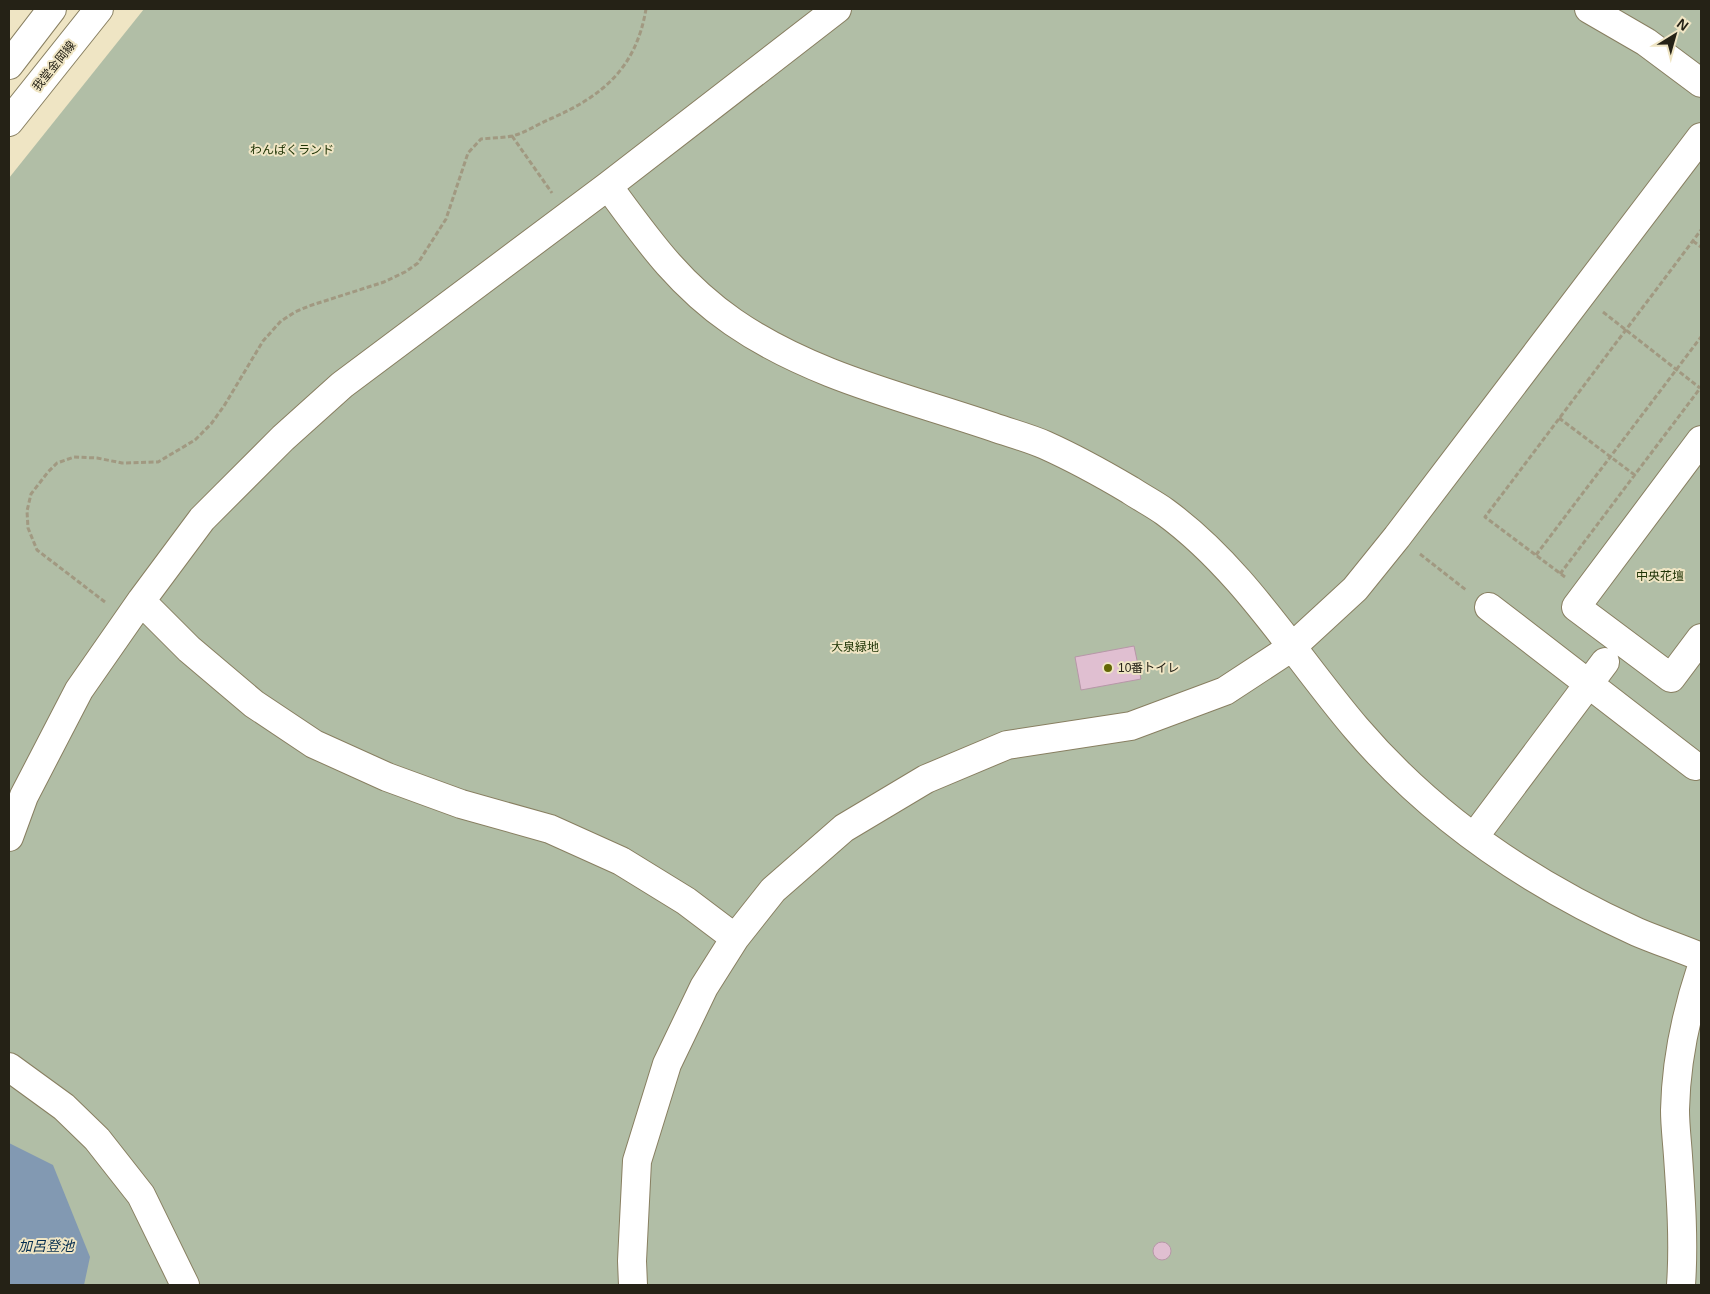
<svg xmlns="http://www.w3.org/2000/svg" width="1710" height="1294" font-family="Helvetica,'Noto Sans JP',sans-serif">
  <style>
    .green { fill: #b1bea6 }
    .water { fill: #8299b2 }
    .building { fill: #e0bfd1; stroke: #b797a8 }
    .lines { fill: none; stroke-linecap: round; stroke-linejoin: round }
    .street-casing { stroke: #887f61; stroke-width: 30 }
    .secondary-casing { stroke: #887f61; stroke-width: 30 }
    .path { stroke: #a19981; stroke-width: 3; stroke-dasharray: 5 2.5; stroke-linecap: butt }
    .street { stroke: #fff; stroke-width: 28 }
    .secondary { stroke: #fff; stroke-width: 28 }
    .poi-dot { fill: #636704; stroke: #efe5c4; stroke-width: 2 }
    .labels { text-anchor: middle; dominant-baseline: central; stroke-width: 4; stroke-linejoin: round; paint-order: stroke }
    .street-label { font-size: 12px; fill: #252216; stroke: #efe5c4 }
    .park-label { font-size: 12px; fill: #203506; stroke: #efe5c4 }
    .poi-label { font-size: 12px; fill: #252216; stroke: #efe5c4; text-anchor: start }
    .water-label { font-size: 14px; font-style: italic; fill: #042c4e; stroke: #efe5c4 }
  </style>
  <rect width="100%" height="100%" fill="#efe5c4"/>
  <path class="green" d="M144,9H1701V1285H9V178Z"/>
  <path class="water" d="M9,1143L53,1165L90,1257L84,1285H9Z"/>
  <path class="building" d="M1134,646L1141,679L1081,690L1075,657Z
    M1153 1251a9 9 0 1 1 18 0a9 9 0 1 1-18 0Z"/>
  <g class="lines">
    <defs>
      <path id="street" d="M1589,9L1646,42L1701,83
        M608,186C647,239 678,284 733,322C811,376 905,397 993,427C1010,433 1029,438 1045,445C1074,458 1103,474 1130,490C1142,498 1154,504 1165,512C1243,569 1294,655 1356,728C1432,817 1531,884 1637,932C1658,941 1680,948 1701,957
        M1701,440L1576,607L1671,678L1701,638
        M141,601L189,649L254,704L314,744L387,777L461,804L550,829L621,861L686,901L735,938
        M1489,607L1695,766
        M9,837L24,796L79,690L141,601L202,519L283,438L342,385L608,186L837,9
        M1474,837L1605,662
        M9,1067L64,1107L97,1139L141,1195L185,1285
        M633,1285L632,1261L637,1161L667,1064L704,987L735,938L773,890L844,828L926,779L1007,745L1131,726L1225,691L1292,647L1355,589L1397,537L1701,137
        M1681,1285C1684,1242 1681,1199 1678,1156C1677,1141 1675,1125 1675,1110C1676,1062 1686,1014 1701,969"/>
      <path id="secondary" d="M9,65L52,9
        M9,122L99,9"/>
    </defs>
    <use href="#street" class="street-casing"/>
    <use href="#secondary" class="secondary-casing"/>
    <path class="path" d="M512,136L552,193
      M1693,241L1701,247
      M1603,312L1700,388
      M1559,418L1636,476
      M1420,554L1466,590
      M1536,555L1701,337
      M1560,574L1701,387
      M1565,577L1485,517L1701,230
      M105,602L37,550L28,528L27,511L31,494L48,472L57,463L74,457L97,458L122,463L158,462L195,440L211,424L224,406L263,341L281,321L295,312L309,306L384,282L405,272L418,263L446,219L468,153L481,139C491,138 502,138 512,136C525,133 538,124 550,119C603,96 636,68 646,9"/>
    <use href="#street" class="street"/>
    <use href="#secondary" class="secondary"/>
  </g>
  <circle class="poi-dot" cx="1108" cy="668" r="5"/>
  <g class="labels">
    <g class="street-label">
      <text transform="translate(54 66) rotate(-51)">我堂金岡線</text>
    </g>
    <g class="park-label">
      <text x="292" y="150">わんぱくランド</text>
      <text x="1660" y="576">中央花壇</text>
      <text x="855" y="647">大泉緑地</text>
    </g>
    <g class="poi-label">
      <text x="1118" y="668">10番トイレ</text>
    </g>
    <g class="water-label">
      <text x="46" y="1246">加呂登池</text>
    </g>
  </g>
  <rect width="1710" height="1294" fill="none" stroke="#252216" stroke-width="20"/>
  <g transform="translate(1675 35) rotate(37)" stroke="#efe5c4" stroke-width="4" paint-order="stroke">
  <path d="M0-4L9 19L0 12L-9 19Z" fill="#252216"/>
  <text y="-8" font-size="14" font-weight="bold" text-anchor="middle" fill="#252216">N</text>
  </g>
</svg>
